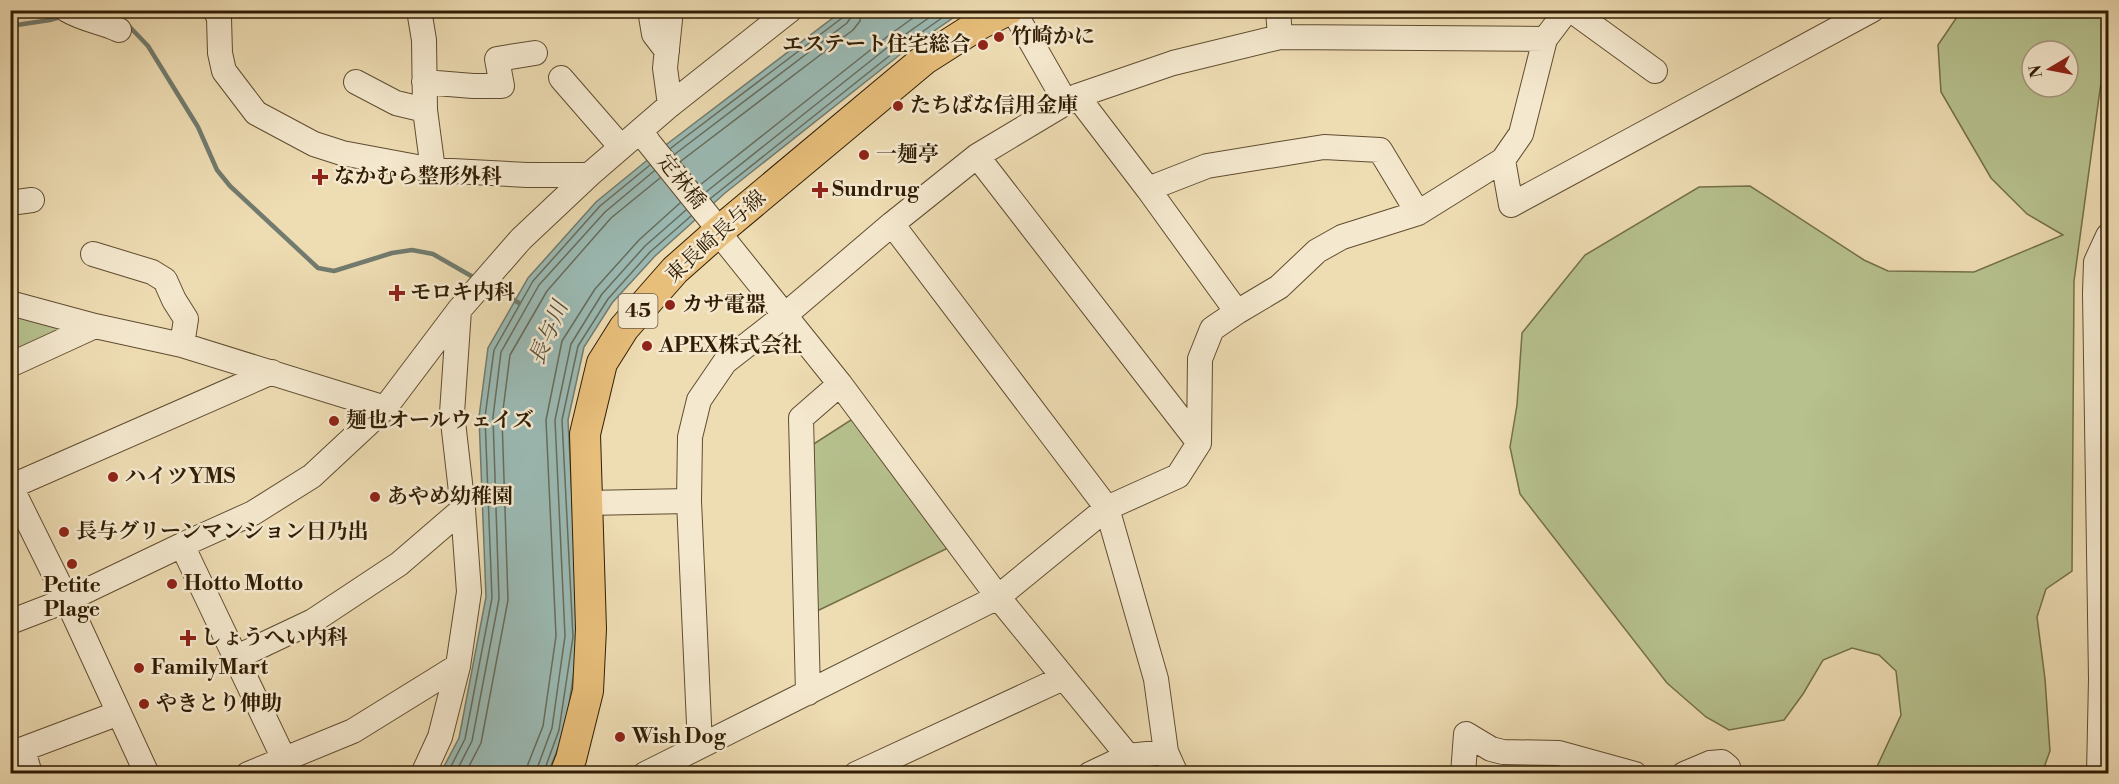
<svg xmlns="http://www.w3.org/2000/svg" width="2119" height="784" font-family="'Libre Bodoni','Noto Serif JP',serif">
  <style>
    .green { fill: #b6c18e; stroke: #746f49; stroke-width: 1.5; fill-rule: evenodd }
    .water { fill: #9bbab4; stroke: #717b6e; stroke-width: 1.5 }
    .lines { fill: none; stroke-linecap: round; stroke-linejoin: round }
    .shore { stroke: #666c5c; stroke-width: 1.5 }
    .stream { stroke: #717b6e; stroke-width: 4.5 }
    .minor-casing { stroke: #604d30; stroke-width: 26 }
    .major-casing { stroke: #311d04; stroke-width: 32 }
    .minor { stroke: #f4e8ce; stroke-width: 24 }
    .major { stroke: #e7be7a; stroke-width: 30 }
    .poi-dot { fill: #8f2418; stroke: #f4e8ce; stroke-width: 2 }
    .labels { text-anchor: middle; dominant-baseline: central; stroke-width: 5; stroke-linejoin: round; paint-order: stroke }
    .shield { fill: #f4e8ce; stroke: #6c5a41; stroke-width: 1.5 }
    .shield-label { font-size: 20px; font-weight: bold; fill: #311d04 }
    .poi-label { font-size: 21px; font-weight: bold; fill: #311d04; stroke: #f4e8ce; text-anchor: start }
    .street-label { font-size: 21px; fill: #311d04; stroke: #f4e8ce }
    .water-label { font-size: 22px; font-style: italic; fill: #514c39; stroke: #f4e8ce }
  </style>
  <rect width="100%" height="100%" fill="#eedcb3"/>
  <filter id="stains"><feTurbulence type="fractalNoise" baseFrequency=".00333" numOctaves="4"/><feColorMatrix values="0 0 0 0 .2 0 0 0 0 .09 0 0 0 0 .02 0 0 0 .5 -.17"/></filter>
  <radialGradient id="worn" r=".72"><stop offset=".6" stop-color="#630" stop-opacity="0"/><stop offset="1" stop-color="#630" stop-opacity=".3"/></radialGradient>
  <path class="green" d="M1961,11H2108V31L2074,281L2072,571L2046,589L2037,617L2045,679L2050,751L2042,773H1874L1901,715L1896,671L1879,655L1852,648L1823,660L1803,694L1784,720L1729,730L1706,717L1667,683L1520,494L1510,447L1517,405L1522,333L1585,255L1699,187L1750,186L1864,260L1888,271L1974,272L2063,235L2027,214L1991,178L1941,92L1938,45ZM2032,51H2068V87H2032Z
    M10,310L58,322L60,334L11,357Z
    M854,418L948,543L946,549L817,611L809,447Z"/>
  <path class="water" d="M842,11H967L956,16L902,53L725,193L655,256L612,303L584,347L568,420L579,637L565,731L548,773L440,774L459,738L486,597L479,417L488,348L528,278L596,202L667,144Z"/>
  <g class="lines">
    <path class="shore" d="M671,148L842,18L845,10
      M675,154L847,23L851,17L852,10
      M681,161L853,30L860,21L861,10
      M700,185L888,36L924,10
      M706,192L893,43L940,10
      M711,198L898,49L953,10
      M447,774L465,739L492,598L485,417L494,350L533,281L600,206L650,165
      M455,774L472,741L499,599L493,417L501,352L539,285L605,212L654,171
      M465,774L481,743L508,600L502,418L510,355L547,291L611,218L660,178
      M526,774L528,764L543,726L556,636L546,420L562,341L595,289L639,240L680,203
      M535,774L552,728L565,636L555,420L571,344L602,294L645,246L686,210
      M543,774L559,730L573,637L562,420L578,346L608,299L650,252L691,216"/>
    <path class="stream" d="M127,24L148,46L198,127L217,170L230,186L318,268L334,271L392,253L412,250L433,254L473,277
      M10,26L50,20L64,16
      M493,288L519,303"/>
    <defs>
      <path id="minor" d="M67,10C84,20 102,22 119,30
        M215,10L219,18L220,53L224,71L256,113L314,144L342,153L433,170L527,175H589
        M419,10L424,40L425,110L433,170
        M650,10L654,34L667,51
        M1013,10L1066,103
        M1278,10L1280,37
        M1571,10L1655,71
        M561,78L621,147
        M356,82L396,103L425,110
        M424,82L473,86H502L497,59L535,53
        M1077,96L1148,189L1237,312
        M670,105L665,68L671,10
        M641,130L649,143L712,221L718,232L840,384L998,597L1128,756
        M977,156L1199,443
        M1503,160L1511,205L1872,10
        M1148,189L1207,166L1324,147L1380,150L1418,213
        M10,203L32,200
        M892,224L1107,508L1156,679L1166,752L1176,774
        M93,254L152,272L165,280L174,300L186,319L182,345
        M10,303L95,326L182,345L385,408
        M10,365L95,326
        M10,485L67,600L147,774
        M10,487L272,372
        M586,503L689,501
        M182,545L284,759
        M10,622L67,600L182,545L253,513L312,476L385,408L459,310L521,239L589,175L670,105L790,10
        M235,658L313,621L399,564L463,509
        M808,693L801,418L840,384
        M700,746L689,501L690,437L699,400L725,362L785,315L892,224L977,156L1077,96L1173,63L1280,37L1545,39
        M23,750L30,774
        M10,754L119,713
        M248,774L353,731L458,666
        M423,774L440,737L458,666L469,592L463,509L452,413L459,310
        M645,774L998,597L1107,508L1178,476L1199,443L1200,359L1212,329L1237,312L1279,287L1317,251L1342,237L1418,213L1503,160L1521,134L1545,39L1567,10
        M856,774L1063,678
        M1090,774L1128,756L1166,752
        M1463,774L1466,734L1491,749L1503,752L1559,753L1635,774
        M1684,774L1710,763L1722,762L1728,767L1729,774
        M2099,774L2101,679L2095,293L2096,262L2108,236"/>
      <path id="major" d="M565,774L571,759L588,691L591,629L585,434L602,363L624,328L653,295L675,270L718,232L925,59L980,24L1008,10"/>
    </defs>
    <use href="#minor" class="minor-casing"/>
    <use href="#major" class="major-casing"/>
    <use href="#minor" class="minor"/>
    <use href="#major" class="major"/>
  </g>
  <g class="poi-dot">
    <circle cx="999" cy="37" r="6"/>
    <circle cx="983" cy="45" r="6"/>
    <circle cx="898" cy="106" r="6"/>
    <circle cx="864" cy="155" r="6"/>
    <path d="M317 168h6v6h6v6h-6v6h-6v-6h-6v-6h6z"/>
    <path d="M817 181h6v6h6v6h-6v6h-6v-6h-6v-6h6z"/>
    <path d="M394 284h6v6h6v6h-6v6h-6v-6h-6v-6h6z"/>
    <circle cx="670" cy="305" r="6"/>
    <circle cx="647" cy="346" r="6"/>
    <circle cx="334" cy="421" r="6"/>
    <circle cx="113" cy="477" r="6"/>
    <circle cx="375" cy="497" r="6"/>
    <circle cx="64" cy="532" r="6"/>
    <circle cx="72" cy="564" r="6"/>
    <circle cx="172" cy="584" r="6"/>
    <path d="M185 629h6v6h6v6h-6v6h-6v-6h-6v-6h6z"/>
    <circle cx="139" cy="668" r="6"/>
    <circle cx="144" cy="704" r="6"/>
    <circle cx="620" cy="737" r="6"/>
  </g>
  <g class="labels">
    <rect class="shield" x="618.5" y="294" width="39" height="34" rx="4.5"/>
    <g class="shield-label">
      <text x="638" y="311">45</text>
    </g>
    <g class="poi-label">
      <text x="1011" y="37">竹崎かに</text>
      <text x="971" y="45" text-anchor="end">エステート住宅総合</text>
      <text x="910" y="106">たちばな信用金庫</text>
      <text x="876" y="155">一麺亭</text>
      <text x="334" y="177">なかむら整形外科</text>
      <text x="832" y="190">Sundrug</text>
      <text x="410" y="293">モロキ内科</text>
      <text x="682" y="305">カサ電器</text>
      <text x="659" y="346">APEX株式会社</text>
      <text x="346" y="421">麺也オールウェイズ</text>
      <text x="125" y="477">ハイツYMS</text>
      <text x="387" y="497">あやめ幼稚園</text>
      <text x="76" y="532">長与グリーンマンション日乃出</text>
      <text x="184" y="584">Hotto Motto</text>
      <text x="72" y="586" text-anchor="middle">Petite<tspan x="72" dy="24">Plage</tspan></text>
      <text x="201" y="638">しょうへい内科</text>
      <text x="151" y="668">FamilyMart</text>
      <text x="156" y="704">やきとり伸助</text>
      <text x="632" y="737">Wish Dog</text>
    </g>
    <g class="street-label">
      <text transform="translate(681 182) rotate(51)">定林橋</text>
      <text transform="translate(716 237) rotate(-42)">東長崎長与線</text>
    </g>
    <g class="water-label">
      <text transform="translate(549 333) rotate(-67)">長与川</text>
    </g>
  </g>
  <rect width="2119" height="784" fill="none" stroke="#eedcb3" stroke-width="36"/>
  <rect x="12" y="12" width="2095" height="760" fill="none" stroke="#311d04" stroke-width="3"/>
  <rect x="18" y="18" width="2083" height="748" fill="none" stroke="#311d04" stroke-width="1.5"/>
  <g transform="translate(2050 69) rotate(260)"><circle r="28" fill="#f4e8ce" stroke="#a6977d" stroke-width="1.5"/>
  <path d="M0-4.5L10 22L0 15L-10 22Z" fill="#8f2418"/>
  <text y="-9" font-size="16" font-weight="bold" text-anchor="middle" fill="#311d04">N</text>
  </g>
  <rect width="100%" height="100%" filter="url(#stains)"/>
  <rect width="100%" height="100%" fill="url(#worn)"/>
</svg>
